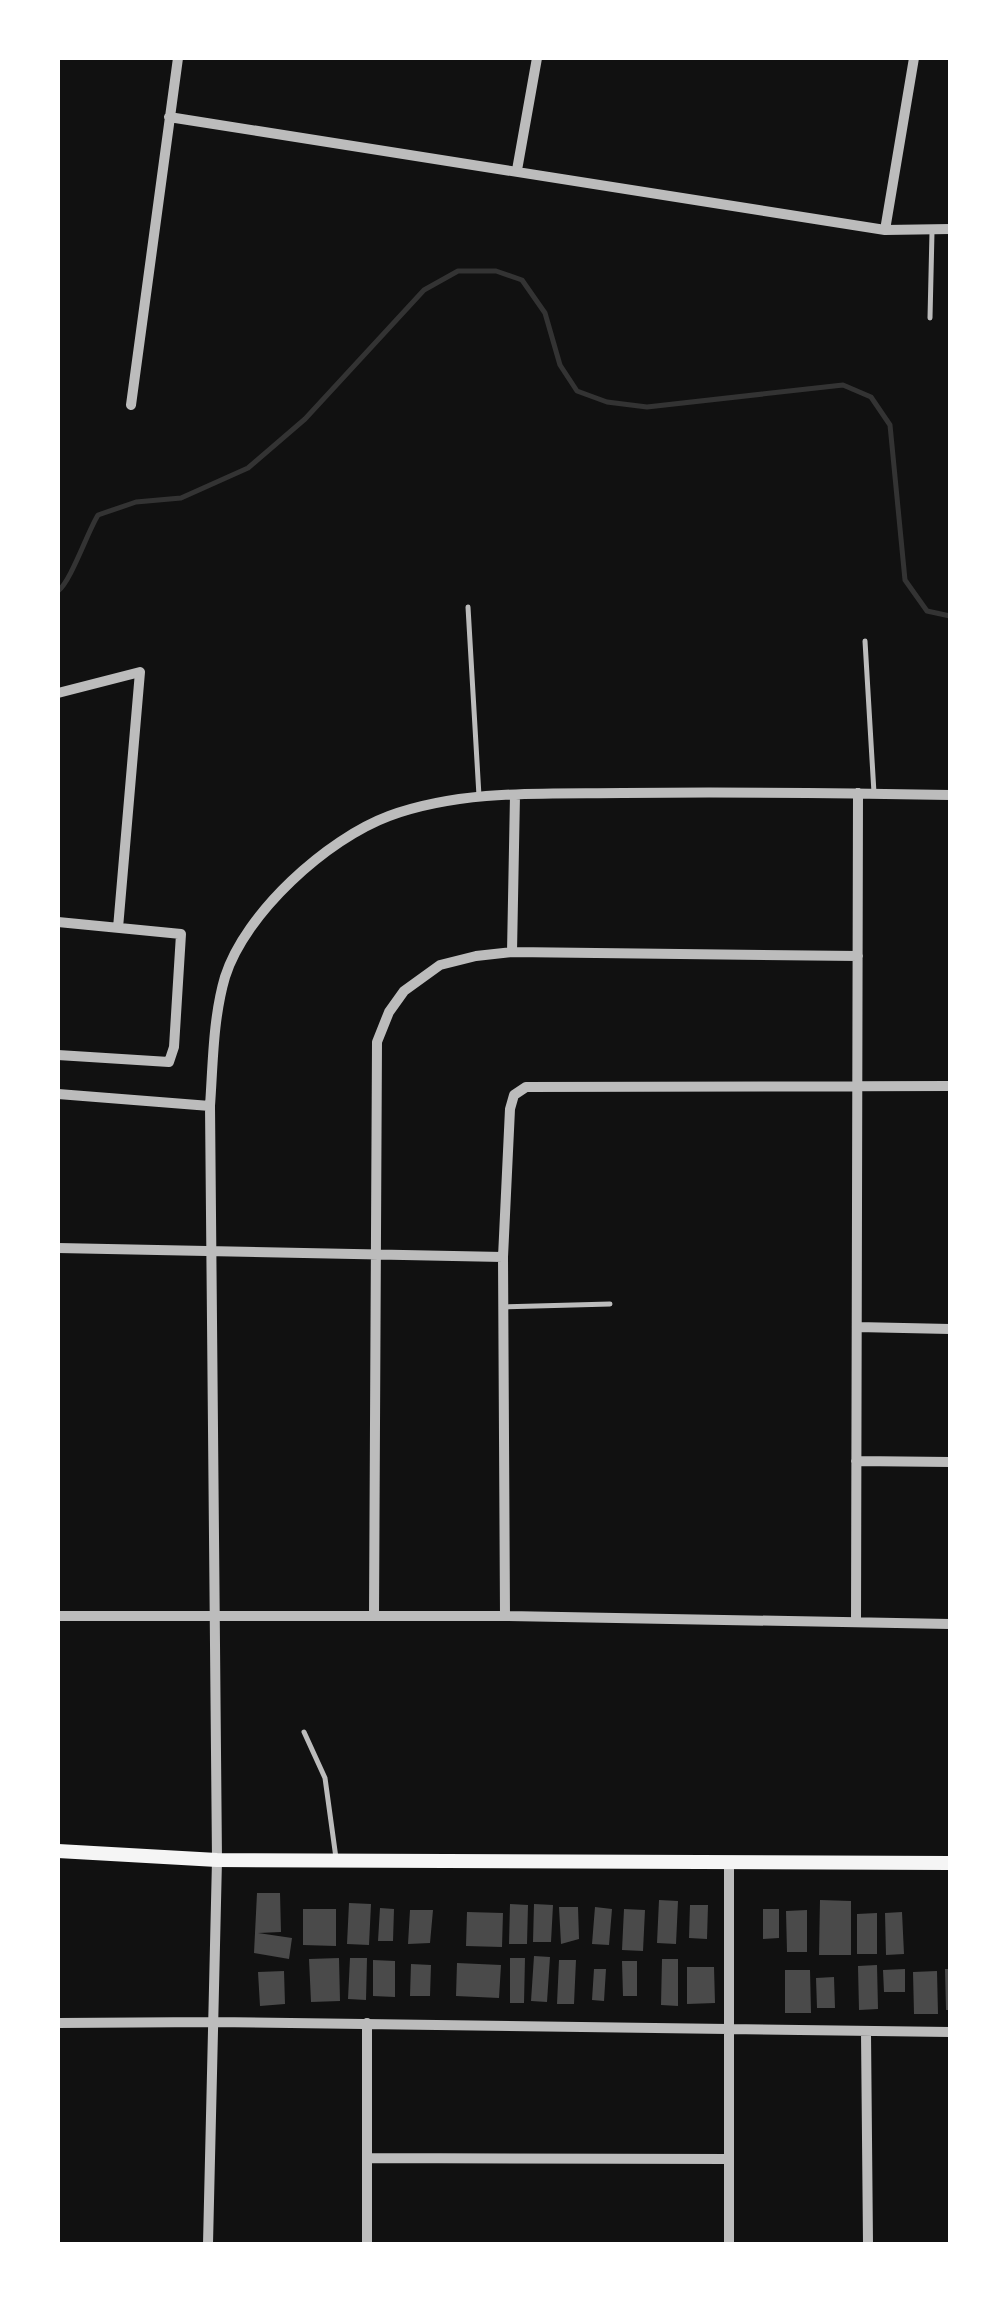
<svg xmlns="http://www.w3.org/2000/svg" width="1008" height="2302" font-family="Commissioner,sans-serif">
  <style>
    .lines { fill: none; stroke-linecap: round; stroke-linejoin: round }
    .stream { stroke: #333; stroke-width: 5 }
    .building { fill: #4a4a4a }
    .service { stroke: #bcbcbc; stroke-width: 5 }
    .minor { stroke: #bcbcbc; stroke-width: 10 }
    .secondary { stroke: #f5f5f5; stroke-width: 14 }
  </style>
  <rect width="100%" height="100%" fill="#111"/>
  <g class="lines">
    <path class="stream" d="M58,591C71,581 87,533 98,515L136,502L181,498L248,468L305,419L424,290L458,271H496L522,280L545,313L560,365L577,391L607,402L647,407L843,385L871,397L890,425L905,580L927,611L950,616"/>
  </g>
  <path class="building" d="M257,1893H280L281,1932L258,1933L292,1938L289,1959L254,1953Z
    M659,1900L678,1901L676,1944L657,1943Z
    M820,1900L851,1901V1955H819Z
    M349,1903L371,1904L369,1945L347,1944Z
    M510,1904L528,1905L527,1944H509Z
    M534,1904L553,1905L551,1942H533Z
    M690,1905H708L707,1939L689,1938Z
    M559,1907H578L579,1939L561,1944Z
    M595,1907L612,1909L609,1945L592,1944Z
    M380,1908L394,1909L393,1941H378Z
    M303,1909H336V1946L303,1945Z
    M624,1909L645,1910L643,1951L622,1950Z
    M763,1909H779V1938L763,1939Z
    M410,1910H433L430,1943L408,1944Z
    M807,1910V1952H787L786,1911Z
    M467,1912L503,1913L502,1947L466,1946Z
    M902,1912L904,1954L886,1955L885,1913Z
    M877,1913V1954H857V1914Z
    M534,1956L550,1957L547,2002L531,2001Z
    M339,1958L340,2001L311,2002L309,1959Z
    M350,1958H367L366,2000L348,1999Z
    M510,1958H525L524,2003H510Z
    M662,1959H678V2006L661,2005Z
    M373,1960L395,1961V1997L373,1996Z
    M559,1960H576L574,2004H557Z
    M622,1961H637V1996H623Z
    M457,1963L501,1965L499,1998L456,1996Z
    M411,1964L431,1965L430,1996H410Z
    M877,1965L878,2009L859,2010L858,1966Z
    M687,1967H714L715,2003L687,2004Z
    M594,1969H606L604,2001L592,2000Z
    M905,1969V1992H884L883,1970Z
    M945,1969H950V2010H946Z
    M785,1970H810L811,2013H785Z
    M284,1971L285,2004L260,2006L258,1972Z
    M937,1971L938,2014H914L913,1972Z
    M834,1977L835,2008H817L816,1978Z"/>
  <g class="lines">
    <path class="service" d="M930,318L932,232
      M468,607L479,796
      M865,641L874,793
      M503,1307L610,1304
      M304,1732L325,1778L336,1858"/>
    <path class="minor" d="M169,117L885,230L950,229
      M517,170L537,58
      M885,230L914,58
      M131,405L178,58
      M58,693L140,672L118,928
      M58,922L181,934L174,1047L169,1062L58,1055
      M512,952L515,795
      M58,1094L210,1106
      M58,1248L503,1257
      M857,1327L950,1329
      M856,1461L950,1462
      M58,1616H505L950,1624
      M374,1616L377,1042L389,1012L404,991L440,965L476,956L512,952L858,956
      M505,1616L503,1257L510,1109L514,1095L526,1087L950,1086
      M856,1622L858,793
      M729,1863V2244
      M58,2023L213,2022L950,2032
      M367,2023V2244
      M866,2033L868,2244
      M368,2158L728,2159
      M208,2244L217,1860L210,1106C213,1063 213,1018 225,977C245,913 327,839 389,816C463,789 546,794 623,793C732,792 841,793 950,795"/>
    <path class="secondary" d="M58,1851L217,1860L950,1863"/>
  </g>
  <rect width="1008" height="2302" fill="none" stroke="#ffffff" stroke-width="120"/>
</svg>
